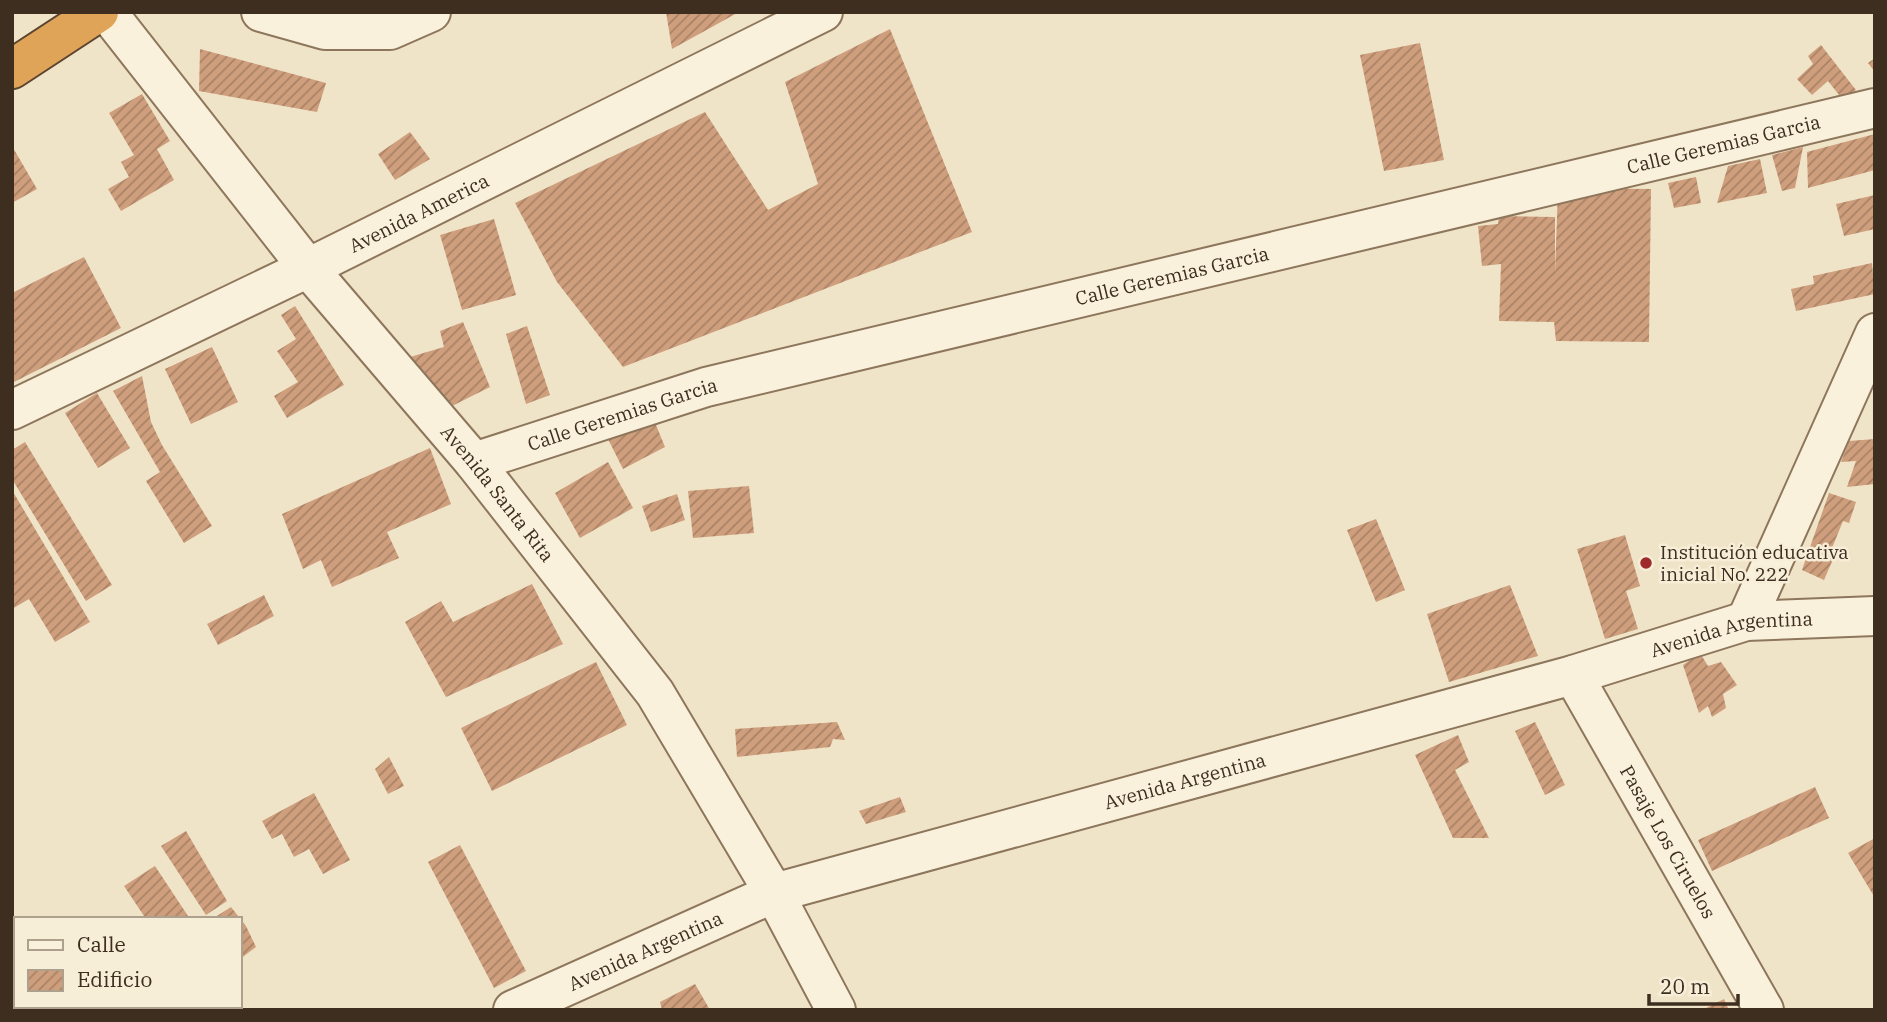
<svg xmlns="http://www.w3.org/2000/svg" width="1887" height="1022" font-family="'IBM Plex Serif',serif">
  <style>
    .building { fill: url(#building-hatch) }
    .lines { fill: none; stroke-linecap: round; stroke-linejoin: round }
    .minor-casing { stroke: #8d765c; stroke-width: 42 }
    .highway-casing { stroke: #5b4430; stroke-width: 42 }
    .minor { stroke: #faf1dc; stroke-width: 38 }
    .highway { stroke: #e0a458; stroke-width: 38 }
    .poi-dot { fill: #9e2a2b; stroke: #f7eed8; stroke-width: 2.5 }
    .labels { text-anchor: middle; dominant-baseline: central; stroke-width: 5; stroke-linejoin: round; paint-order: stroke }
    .street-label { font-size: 19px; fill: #3d2e20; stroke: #f7eed8 }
    .poi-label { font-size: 19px; fill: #3d2e20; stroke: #f7eed8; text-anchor: start }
  </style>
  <defs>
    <pattern id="building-hatch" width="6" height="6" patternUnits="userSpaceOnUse" patternTransform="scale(1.75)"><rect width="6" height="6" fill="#cf9f7d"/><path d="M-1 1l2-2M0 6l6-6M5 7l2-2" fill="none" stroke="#a98266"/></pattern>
  </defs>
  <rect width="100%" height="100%" fill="#f0e4c8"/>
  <path class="building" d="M666,12H739L672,49Z
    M890,29L972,232L623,367L557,282L515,203L705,112L768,210L818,184L785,82Z
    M1420,43L1444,160L1384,171L1360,55Z
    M1821,45L1856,90L1843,100L1828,81L1812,95L1797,79L1813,64L1808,56Z
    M200,49L326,83L317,112L199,91Z
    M1875,58V72L1868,63Z
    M142,94L170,141L157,149L174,180L121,211L108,189L129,177L121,162L134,155L109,113Z
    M410,132L430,159L395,180L378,154Z
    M1875,134V170L1808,188L1807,152Z
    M12,146L37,189L12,203Z
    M1803,147L1795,188L1782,191L1772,155Z
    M1760,159L1767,193L1717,203L1728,166Z
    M1696,177L1701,203L1674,208L1668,183Z
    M1558,188L1651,189L1649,342L1556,341L1554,322L1499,321L1501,264L1482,266L1478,226L1498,224L1499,216L1555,217V273Z
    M1875,195V229L1844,236L1836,204Z
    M494,219L516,295L462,310L440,235Z
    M84,257L121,328L12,383V293Z
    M1872,263L1875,294L1796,311L1791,289L1814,284L1813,276Z
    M295,306L344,385L287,418L274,396L298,382L277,351L296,339L281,315Z
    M463,322L490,387L450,407L410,357L444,347L440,331Z
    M527,326L550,395L526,404L506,334Z
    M212,347L238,402L191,424L165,369Z
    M142,376L151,422L162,445L212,526L184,543L146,481L160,472L113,391Z
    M97,393L130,448L98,468L65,413Z
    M654,420L665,447L623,469L608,439Z
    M1875,439V484L1847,487L1856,461L1841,462L1849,441Z
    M25,442L112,585L86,601L12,479V450Z
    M430,448L451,504L387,532L399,558L332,587L321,560L303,569L282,514Z
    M608,462L633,508L580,538L555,493Z
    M749,486L754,533L693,538L688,491Z
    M12,490L90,622L55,642L29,599L12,609Z
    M1829,493L1856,502L1849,523L1843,521L1832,548L1837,550L1824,580L1802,570Z
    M677,494L685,520L651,532L642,506Z
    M1376,519L1405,590L1376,602L1347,530Z
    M1625,535L1640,586L1626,591L1638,629L1605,639L1577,549Z
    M532,584L563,644L446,697L405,622L441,601L453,622Z
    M1510,585L1538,656L1449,682L1427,614Z
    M264,595L274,616L218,645L207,624Z
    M1700,653L1708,666L1721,662L1737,685L1723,694L1726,708L1712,717L1708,706L1699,713L1683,665Z
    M596,662L627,725L492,791L461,728Z
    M837,722L845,740L833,739L830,747L737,757L735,729Z
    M1535,722L1565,785L1545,795L1515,731Z
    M1458,735L1469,762L1455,770L1489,838H1453L1415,755Z
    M389,757L404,786L388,794L375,769Z
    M1815,787L1829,818L1712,871L1698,840Z
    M314,793L350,860L323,874L309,849L294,857L282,834L272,839L262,821Z
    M900,797L906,812L866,824L859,811Z
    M186,831L227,901L206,915L161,846Z
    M1875,838V898L1848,853Z
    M460,845L526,971L494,988L428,862Z
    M155,866L190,919H146L124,886Z
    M231,907L246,926L256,947L240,959V919H212Z
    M695,984L710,1010H662L660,1002Z
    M1724,999L1729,1010H1702Z
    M126,1006H157L160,1010H129Z"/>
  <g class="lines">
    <defs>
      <g id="minor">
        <path id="s1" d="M107,12L308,268L474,462L655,693L774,893L836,1010"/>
        <path d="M261,12L325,30H390L431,12"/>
        <path id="s2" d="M12,410L308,268L823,12"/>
        <path id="s3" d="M474,462L706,387L1875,108"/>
        <path d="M1746,621L1875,333"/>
        <path id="s4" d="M1573,675L1764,1010"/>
        <path id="s5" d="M513,1010L774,893L1573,675L1746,621L1875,616"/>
      </g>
      <path id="highway" d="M12,69L99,12"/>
    </defs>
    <use href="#minor" class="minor-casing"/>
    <use href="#highway" class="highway-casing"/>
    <use href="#minor" class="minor"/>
    <use href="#highway" class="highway"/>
  </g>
  <circle class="poi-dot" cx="1646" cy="563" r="7"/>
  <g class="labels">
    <g class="street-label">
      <text stroke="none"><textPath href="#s3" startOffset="1290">Calle Geremias Garcia</textPath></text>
      <text stroke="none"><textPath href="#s2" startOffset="452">Avenida America</textPath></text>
      <text stroke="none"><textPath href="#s3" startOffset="723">Calle Geremias Garcia</textPath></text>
      <text stroke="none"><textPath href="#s3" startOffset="156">Calle Geremias Garcia</textPath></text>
      <text stroke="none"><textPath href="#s1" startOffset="620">Avenida Santa Rita</textPath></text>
      <text stroke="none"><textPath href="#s5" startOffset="1279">Avenida Argentina</textPath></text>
      <text stroke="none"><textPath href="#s5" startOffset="712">Avenida Argentina</textPath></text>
      <text stroke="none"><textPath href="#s4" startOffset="192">Pasaje Los Ciruelos</textPath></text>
      <text stroke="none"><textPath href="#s5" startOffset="145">Avenida Argentina</textPath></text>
    </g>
    <g class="poi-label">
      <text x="1660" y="552">Institución educativa<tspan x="1660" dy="22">inicial No. 222</tspan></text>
    </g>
  </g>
  <rect width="1887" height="1022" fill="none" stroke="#3d2e20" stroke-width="28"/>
  <rect x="14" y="917" width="228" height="91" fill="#f7eed8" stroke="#ada18e" stroke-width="2"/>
  <rect x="28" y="940" width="35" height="10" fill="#faf1dc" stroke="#ada18e" stroke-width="2"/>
  <text x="77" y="952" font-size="21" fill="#3d2e20">Calle</text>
  <rect x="28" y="970" width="35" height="21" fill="url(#building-hatch)" stroke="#ada18e" stroke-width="2"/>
  <text x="77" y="987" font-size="21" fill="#3d2e20">Edificio</text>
  <path d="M1649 994v10h89v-10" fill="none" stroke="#3d2e20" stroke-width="3.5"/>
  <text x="1660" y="994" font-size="21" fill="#3d2e20" stroke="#f7eed8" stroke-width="5" paint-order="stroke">20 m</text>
</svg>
